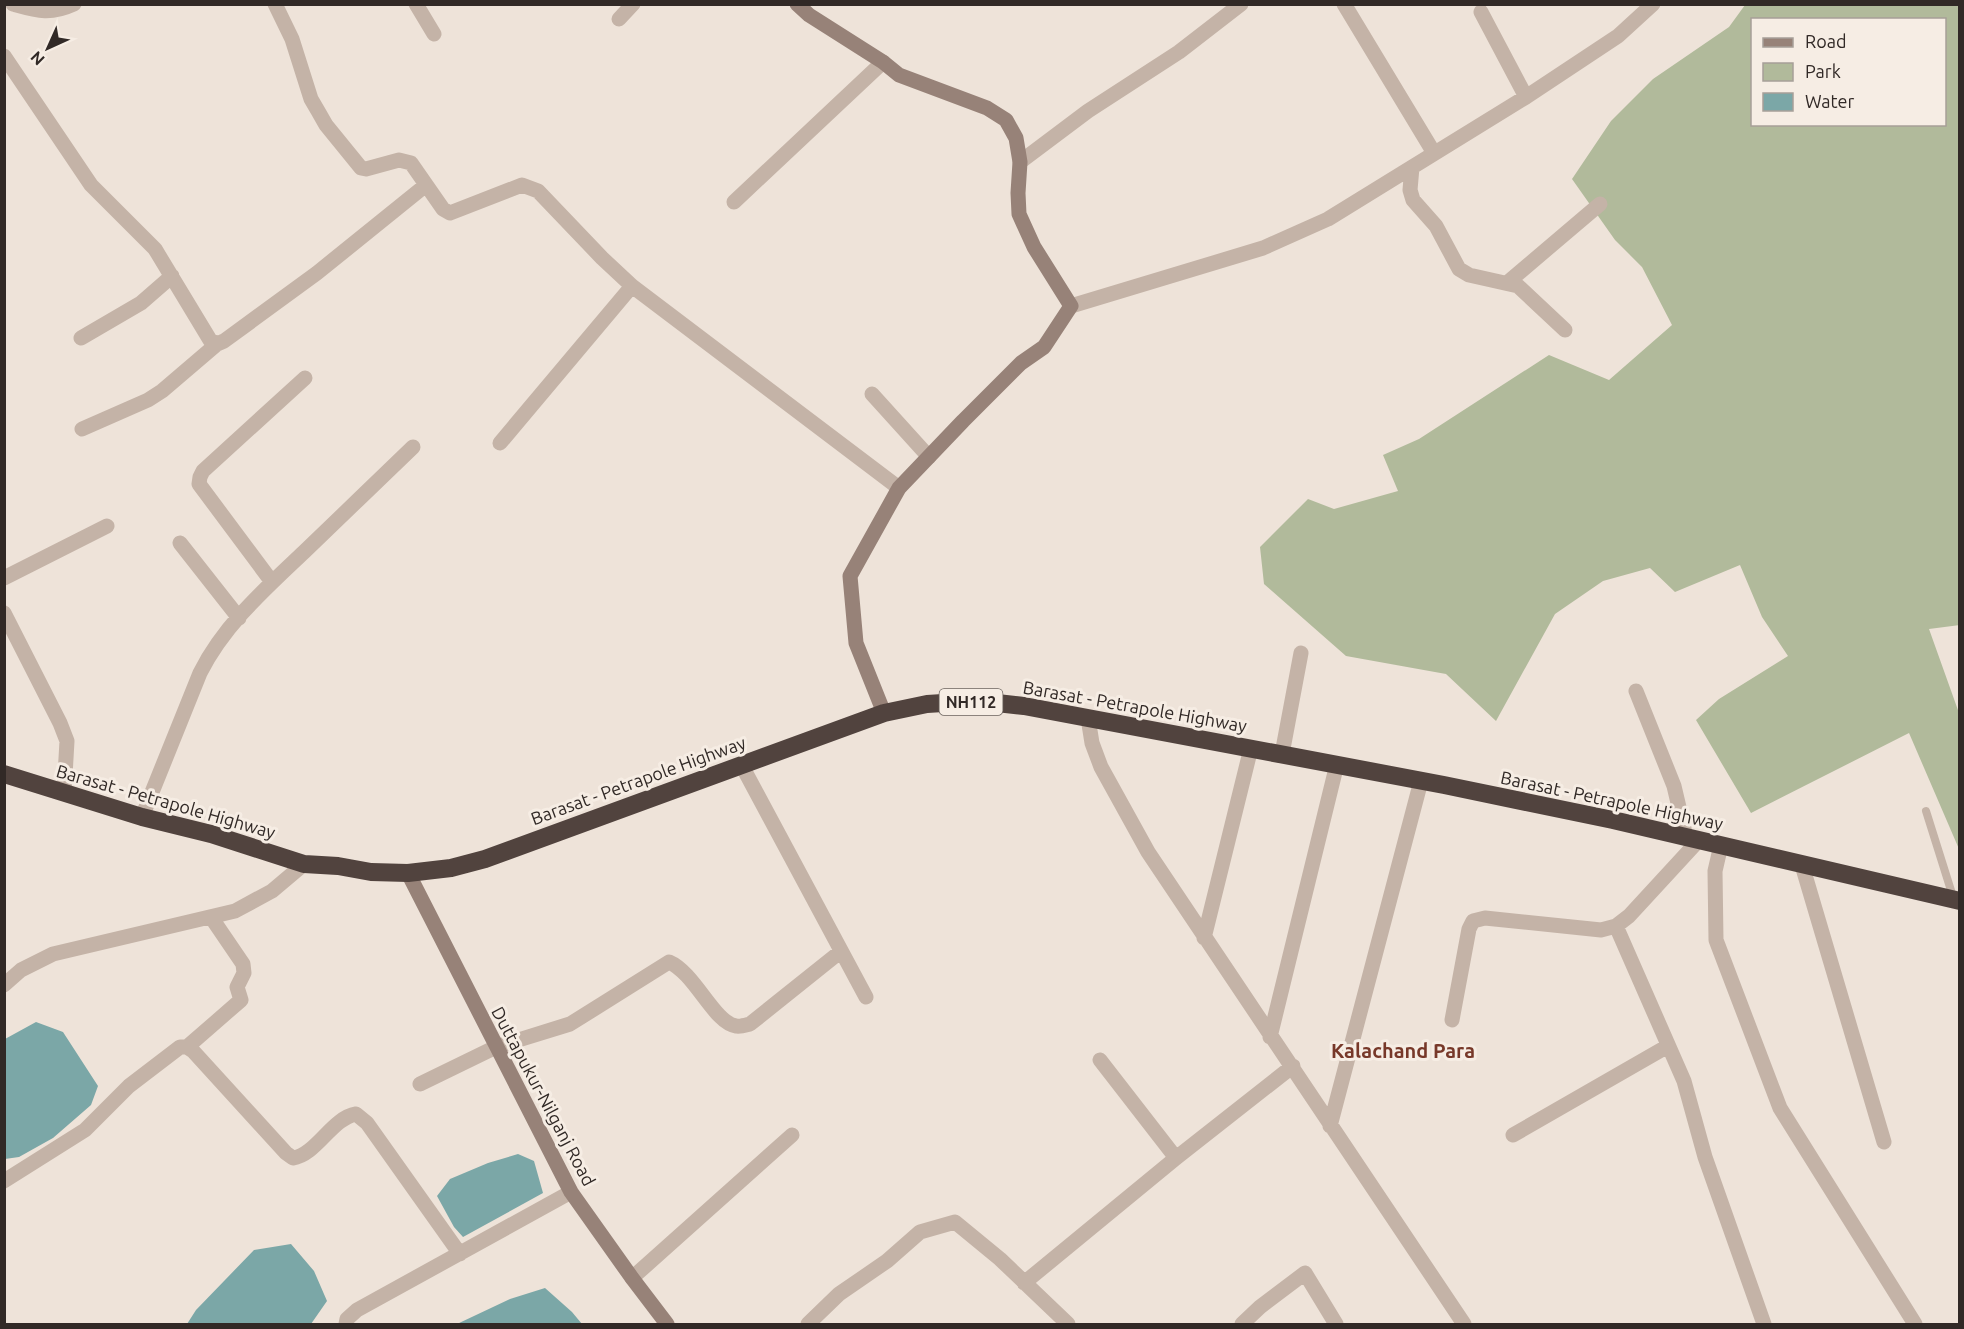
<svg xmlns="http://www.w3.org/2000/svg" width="1964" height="1329" font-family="Ubuntu,sans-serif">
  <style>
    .green { fill: #b1ba9b; fill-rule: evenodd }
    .water { fill: #7ba7a7 }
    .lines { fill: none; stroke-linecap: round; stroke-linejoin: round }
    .lane { stroke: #c4b3a7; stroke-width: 8 }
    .street { stroke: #c4b3a7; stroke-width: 15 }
    .secondary { stroke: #978278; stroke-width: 15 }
    .highway { stroke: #51433e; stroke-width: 18 }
    .labels { text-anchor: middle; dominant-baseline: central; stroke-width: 6; stroke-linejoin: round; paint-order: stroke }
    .shield { fill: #f6ede4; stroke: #6c645f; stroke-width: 1.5 }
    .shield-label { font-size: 16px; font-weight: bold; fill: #312926 }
    .street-label { font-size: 18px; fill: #312926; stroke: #f6ede4 }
    .neighbourhood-label { font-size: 20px; font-weight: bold; fill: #773829; stroke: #f6ede4 }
  </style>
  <rect width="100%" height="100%" fill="#eee3d9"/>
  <path class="green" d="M1745,5H1959L1960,625L1929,629L1959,713V849L1909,733L1751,813L1696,720L1719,699L1788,656L1762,617L1740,565L1675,592L1650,568L1603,581L1555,614L1496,721L1446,674L1346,656L1264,584L1260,547L1308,499L1334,509L1398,491L1383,455L1419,439L1549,355L1609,380L1672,325L1642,267L1615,240L1572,179L1611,121L1653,79L1729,27ZM1752,20H1944V124H1752Z"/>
  <path class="water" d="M36,1022L63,1032L98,1086L91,1105L53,1138L19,1157L5,1159V1039Z
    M518,1154L534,1161L543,1193L463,1237L454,1227L437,1196L450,1179L488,1163Z
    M291,1244L314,1271L327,1301L311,1324H187L196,1310L254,1250Z
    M545,1288L572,1312L582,1324H457L510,1299Z"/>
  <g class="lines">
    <path class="lane" d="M1926,811L1954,900"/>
    <path class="street" d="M13,4C38,11 50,15 74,4
      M275,4L292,39L311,99L318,111L326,125L361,168L366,169L399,160L411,163L443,209L450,213L522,185L538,191L602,258L632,286L899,488
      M416,4L434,34
      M1344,4L1434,153
      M1481,12L1526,97
      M619,19L633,4
      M4,56L91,185L155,249L210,340L217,344L224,341L317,273L426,185
      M1020,162L1088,111L1179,52L1241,4
      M1412,167L1410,190L1413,200L1436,226L1459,269L1469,275L1518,286L1565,330
      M734,202L883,62
      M1507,283L1600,204
      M1071,306L1263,248L1328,219L1526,97L1618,36L1653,4
      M81,338L141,303L172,276
      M872,394L929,457
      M82,429L148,400L162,391L217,344
      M500,443L632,286
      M180,543L239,618
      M4,578L107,526
      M272,582L199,484L200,477L203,471L305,378
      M4,613L60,723L67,741L64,793
      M1636,691L1674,786L1686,837
      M1088,718L1092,743L1101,767L1148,852L1464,1324
      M1282,754L1301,653
      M741,764L866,997
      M142,817L200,673C224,625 266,588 304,552C340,517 377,482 413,447
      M1721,845L1715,871L1716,940L1780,1108L1915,1324
      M1802,865L1884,1142
      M1616,926L1684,1081L1705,1157L1764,1324
      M1204,938L1251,748
      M4,985L21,970L53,954L235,911L272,891L304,864
      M1452,1020L1469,929L1473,921L1485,918L1601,930L1616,926L1629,916L1699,840
      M1270,1037L1337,764
      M187,1047L241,1000L237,987L244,973L243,964L211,917
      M1100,1060L1176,1158
      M420,1084L496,1047L570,1024L669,962C695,973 714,1023 736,1026C740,1027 746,1025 750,1024L840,952
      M1330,1126L1421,781
      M1513,1135L1668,1046
      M4,1181L85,1130L129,1086L180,1047H187L193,1051L286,1153L293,1158C316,1155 332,1118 356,1114L367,1123L460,1254
      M632,1278L792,1135
      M1024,1283L1176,1158L1293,1066
      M346,1324L347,1319L357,1310L571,1192
      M808,1324L839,1294L887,1261L920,1232L955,1222L1000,1259L1068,1324
      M1242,1324L1260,1307L1305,1273L1336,1324"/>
    <path class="secondary" d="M797,4L809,15L883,62L899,75L987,108L1006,120L1016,138L1020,162L1018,193L1019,214L1034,247L1071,306L1044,347L1021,363L963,421L899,488L850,576L856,643L884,713
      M408,873L571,1192L632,1278L667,1324"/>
    <path class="highway" d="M4,774L142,817L211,834L304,864L338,866L371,872L408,873L451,868L485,859L884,713L927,704L959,702H988L1024,706L1444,785L1613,820L1960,901"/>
  </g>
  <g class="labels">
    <rect class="shield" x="939.5" y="689" width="63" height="26" rx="4.5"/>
    <g class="shield-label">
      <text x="971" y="702">NH112</text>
    </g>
    <g class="street-label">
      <text transform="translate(1135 706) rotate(10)">Barasat - Petrapole Highway</text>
      <text transform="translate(638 780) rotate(-20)">Barasat - Petrapole Highway</text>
      <text transform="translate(1612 800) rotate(12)">Barasat - Petrapole Highway</text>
      <text transform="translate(166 801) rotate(16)">Barasat - Petrapole Highway</text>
      <text transform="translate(544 1096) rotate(62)">Duttapukur-Nilganj Road</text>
    </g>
    <g class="neighbourhood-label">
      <text x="1403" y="1050">Kalachand Para</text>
    </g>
  </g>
  <rect width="1964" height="1329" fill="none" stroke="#312926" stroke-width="12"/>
  <rect x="1751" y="18" width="195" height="108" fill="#f6ede4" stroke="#a79f98" stroke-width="1.5"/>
  <rect x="1763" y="38" width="30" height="9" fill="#978278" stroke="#a79f98" stroke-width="1.5"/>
  <text x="1805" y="48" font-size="18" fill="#312926">Road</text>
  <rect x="1763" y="63" width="30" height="18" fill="#b1ba9b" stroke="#a79f98" stroke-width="1.5"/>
  <text x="1805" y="78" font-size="18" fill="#312926">Park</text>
  <rect x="1763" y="93" width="30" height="18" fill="#7ba7a7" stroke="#a79f98" stroke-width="1.5"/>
  <text x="1805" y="108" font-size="18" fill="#312926">Water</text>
  <g transform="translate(48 48) rotate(225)" stroke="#f6ede4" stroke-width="4.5" paint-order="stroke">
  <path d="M0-4.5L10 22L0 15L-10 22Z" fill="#312926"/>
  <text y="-9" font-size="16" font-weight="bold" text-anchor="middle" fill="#312926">N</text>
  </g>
</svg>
